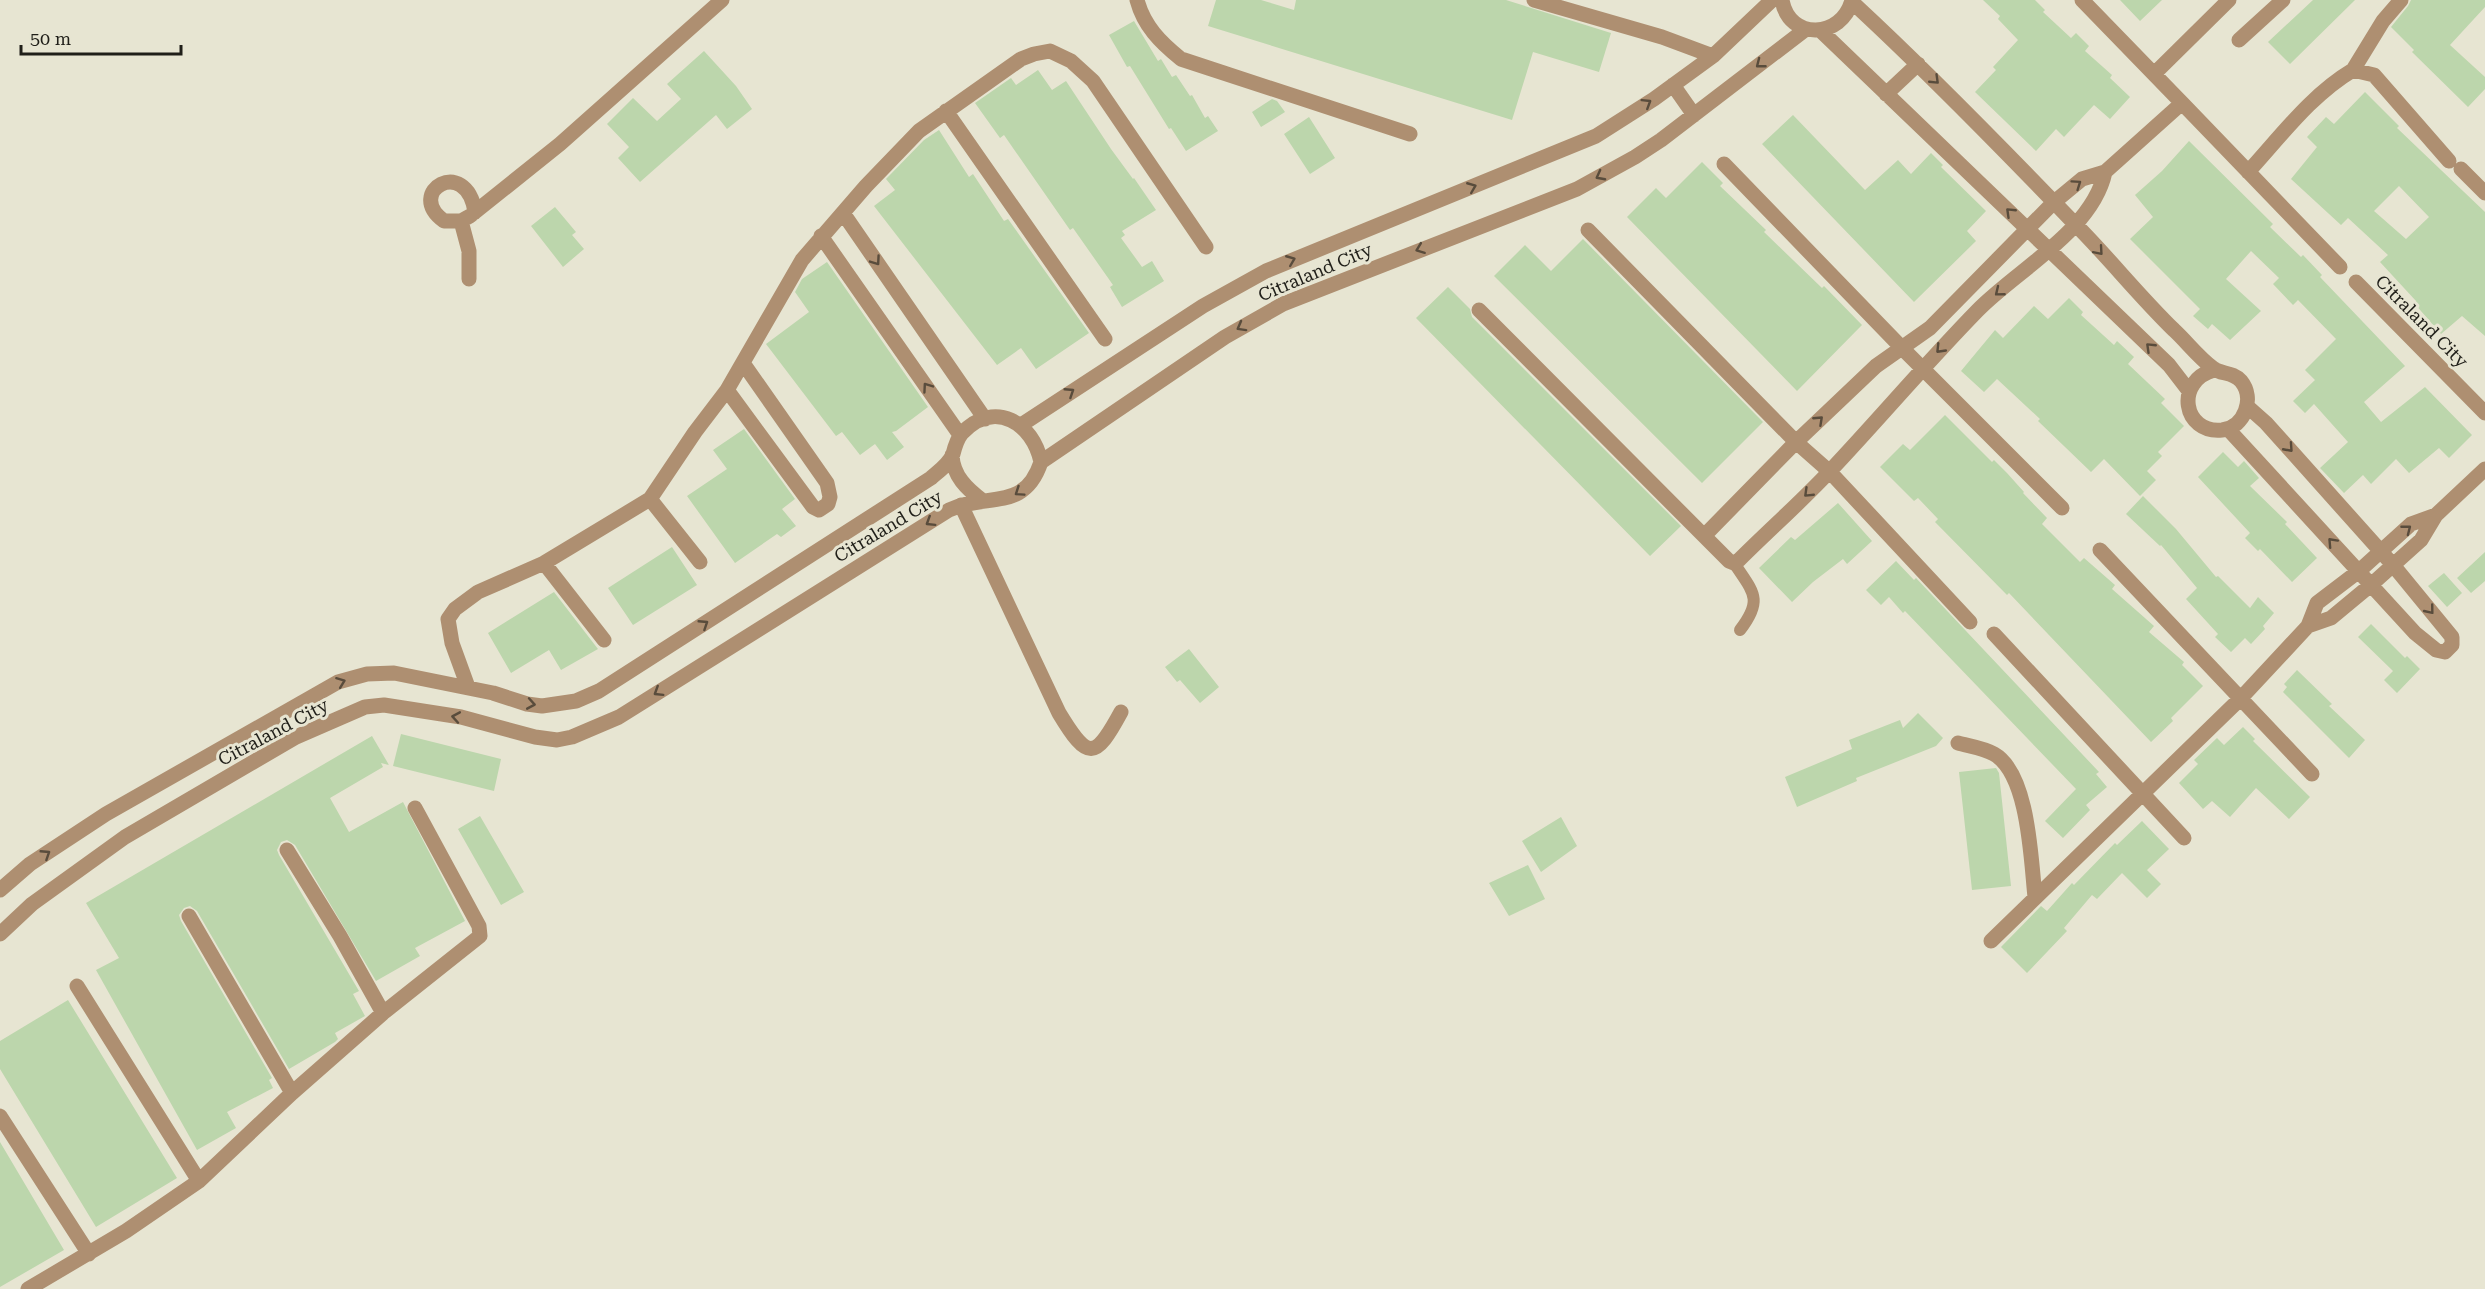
<svg xmlns="http://www.w3.org/2000/svg" width="2485" height="1289" font-family="'Roboto Serif',serif">
  <style>
    .building { fill: #bcd6ac; fill-rule: evenodd }
    .lines { fill: none; stroke-linecap: round; stroke-linejoin: round }
    .service { stroke: #ae8f71; stroke-width: 12 }
    .minor { stroke: #ae8f71; stroke-width: 15 }
    .oneway { stroke: #594c3c }
    .labels { text-anchor: middle; dominant-baseline: central; stroke-width: 6; stroke-linejoin: round; paint-order: stroke }
    .street-label { font-size: 18px; fill: #201f19; stroke: #e7e5d2 }
  </style>
  <rect width="100%" height="100%" fill="#e7e5d2"/>
  <path class="building" d="M1216,0H1261L1294,10L1296,0H1506L1611,33L1599,72L1533,52L1512,120L1208,26Z
    M1983,0H2035L2045,10L2043,12L2071,38L2076,33L2089,46L2085,51L2112,75L2110,78L2130,97L2110,119L2094,105L2064,137L2056,129L2036,151L1975,92L1996,70L1993,67L2018,40L1998,19L2000,16Z
    M2120,0H2162L2140,21Z
    M2313,0H2355L2290,64L2268,42Z
    M2411,0H2485V7L2450,45L2485,77V89L2468,107L2412,52L2414,50L2391,27L2408,6Z
    M1134,21L1158,61L1161,59L1172,77L1176,75L1190,96L1192,95L1205,118L1208,116L1218,131L1186,151L1171,128L1169,129L1130,66L1127,67L1109,35Z
    M704,51L736,86L752,109L727,129L716,115L640,182L618,158L629,147L607,124L633,98L657,121L681,99L667,84Z
    M1038,70L1052,90L1066,81L1111,149L1133,179L1134,178L1156,210L1122,231L1125,235L1121,238L1142,267L1152,261L1164,281L1122,307L1110,287L1113,285L1073,228L1070,230L1004,135L1000,138L975,103L1011,78L1016,85Z
    M2365,92L2399,126L2397,128L2485,212V336L2462,316L2441,334L2414,303L2416,301L2380,262L2388,255L2348,218L2341,225L2291,179L2317,147L2307,137L2326,117L2334,124ZM2399,186L2429,217L2406,239L2374,211Z
    M1272,99L1277,101L1285,112L1261,127L1252,112Z
    M1793,115L1865,190L1898,160L1911,174L1931,153L1943,165L1941,167L1986,211L1967,231L1976,241L1914,302L1762,144Z
    M1309,117L1335,158L1310,174L1284,134Z
    M939,130L969,177L973,174L1004,221L1008,219L1089,333L1036,369L1021,348L997,365L874,206L895,190L886,179L924,140Z
    M2189,141L2273,224L2270,227L2301,257L2303,255L2322,275L2320,277L2405,366L2364,402L2381,422L2425,387L2472,435L2449,458L2439,448L2409,473L2396,459L2371,484L2363,475L2344,493L2320,468L2348,442L2314,404L2305,413L2293,401L2315,380L2305,370L2336,339L2298,300L2293,305L2273,284L2279,278L2251,251L2226,279L2261,311L2230,340L2212,324L2208,329L2193,316L2200,309L2130,239L2153,217L2135,195L2162,171Z
    M1702,162L1723,183L1720,186L1766,230L1764,232L1822,288L1824,286L1862,325L1797,391L1627,217L1656,188L1666,198Z
    M555,207L576,232L572,235L584,249L563,267L531,226Z
    M1583,239L1763,422L1702,483L1494,276L1525,245L1551,271Z
    M827,262L928,407L896,431L892,432L904,447L887,460L875,444L860,455L842,432L836,436L766,344L809,312L795,292L802,279Z
    M1448,287L1470,309L1472,317L1681,526L1650,556L1416,318Z
    M2069,298L2083,312L2081,315L2114,345L2117,341L2134,357L2128,364L2165,399L2161,403L2184,426L2158,452L2162,456L2147,471L2156,480L2140,496L2104,459L2091,472L2038,421L2040,419L1997,379L1984,392L1961,371L1995,330L2003,338L2034,306L2048,319Z
    M1945,415L1992,462L1994,460L2007,473L2024,492L2023,493L2047,518L2042,524L2080,562L2084,558L2115,585L2112,589L2154,626L2149,632L2184,662L2182,665L2203,686L2171,718L2173,721L2151,742L2009,593L2007,595L1935,522L1938,519L1918,498L1914,501L1880,467L1903,444L1910,450Z
    M744,429L795,499L782,509L796,526L781,537L777,534L735,563L687,496L727,469L713,450Z
    M2223,452L2238,467L2244,461L2259,478L2250,486L2287,522L2285,524L2317,558L2292,582L2260,549L2258,551L2245,538L2250,533L2198,477Z
    M2143,496L2176,529L2216,577L2218,576L2250,608L2258,597L2274,613L2263,626L2265,629L2251,644L2245,638L2231,652L2215,637L2218,634L2186,599L2197,588L2161,545L2160,546L2126,514Z
    M1838,503L1872,541L1847,564L1843,559L1813,582L1792,602L1759,568L1791,537L1795,540Z
    M672,547L697,585L633,625L608,588Z
    M2485,552V581L2471,593L2457,578Z
    M1896,561L1914,580L1916,578L2099,772L2096,774L2107,787L2086,805L2090,810L2063,838L2045,821L2076,789L1905,611L1903,613L1889,597L1881,605L1866,590Z
    M2444,573L2462,593L2447,607L2428,586Z
    M554,592L598,649L561,670L549,650L511,673L488,633Z
    M2371,624L2405,658L2407,656L2420,669L2397,693L2384,680L2393,671L2358,637Z
    M1189,649L1219,687L1200,703L1180,680L1177,682L1165,667Z
    M2297,670L2332,704L2329,706L2365,740L2349,758L2283,692L2287,687L2284,684Z
    M1918,713L1943,738L1936,746L1856,778L1857,781L1797,807L1785,777L1852,749L1849,740L1900,720L1903,728Z
    M2243,727L2255,739L2253,741L2310,797L2289,819L2256,788L2230,817L2212,801L2203,809L2179,783L2198,764L2194,760L2217,738L2224,745Z
    M401,734L501,759L494,791L393,766Z
    M372,736L389,765L381,763L383,767L330,798L349,832L403,802L465,921L415,948L420,956L376,981L295,845L287,840L281,842L277,850L279,855L359,991L353,994L365,1016L335,1033L338,1039L335,1042L289,1069L197,911L190,906L184,908L179,915L181,921L272,1078L269,1080L273,1088L227,1112L236,1128L197,1150L96,970L119,958L86,903Z
    M1996,768L1999,773L2011,886L1972,890L1959,772Z
    M480,816L524,892L501,905L458,829Z
    M1561,817L1577,846L1541,872L1522,841Z
    M2142,821L2169,849L2147,870L2161,884L2147,898L2122,873L2097,899L2092,895L2064,928L2067,931L2027,973L2001,947L2041,906L2047,911L2072,883L2074,885L2115,843L2117,845Z
    M1528,865L1545,899L1509,916L1489,883Z
    M68,1000L177,1178L96,1227L0,1069V1041Z
    M0,1142L64,1250L0,1287Z"/>
  <g class="lines">
    <path class="service" d="M1734,563C1753,592 1764,599 1740,630"/>
    <path class="minor" d="M1137,0C1144,26 1160,42 1181,59L1410,134
      M1534,0L1662,37L1713,56
      M1782,0C1789,41 1842,39 1852,0
      M2082,0L2182,103
      M1852,2C1929,73 2002,148 2075,224C2109,258 2139,296 2174,330C2187,342 2199,358 2213,368C2221,375 2232,371 2241,381C2255,398 2245,427 2222,430C2183,434 2174,381 2214,370
      M1820,30L2169,365L2189,391
      M2239,40L2283,0
      M2353,70L2383,21L2401,0
      M2154,74L2229,0
      M1673,85L1694,115
      M1886,94L1918,64
      M946,111L1105,339
      M1724,164L1903,349L2062,508
      M2461,169L2485,193
      M2248,172C2281,136 2311,95 2353,70L2374,75L2449,161
      M475,212C466,155 404,192 444,221H461L470,216L560,144L722,0
      M843,213L985,419
      M461,221L469,251V279
      M1588,230L1796,442L1830,472L1970,622
      M821,236L960,435
      M2356,282L2485,413
      M1479,310L1729,561L1734,563L1739,560C1769,530 1801,502 1830,471C1880,418 1927,362 1978,310C2017,270 2093,230 2105,172
      M727,390L813,507L819,510L828,504L830,497L827,483L743,363
      M1021,425L1203,306L1266,271L1596,136L1654,99L1713,56L1772,0
      M2228,429L2415,633L2436,650L2445,652L2452,645V637L2393,565L2266,423L2248,407
      M952,455C953,476 967,489 983,501
      M650,499L700,562
      M961,505L1059,713C1088,761 1095,760 1121,712
      M1704,536L1796,442L1876,366L1930,328L2053,203L2082,179L2105,172L2182,103L2340,267
      M2100,550L2312,774
      M544,563L604,640
      M2308,626L2331,618L2372,584L2421,540L2436,515L2485,469
      M1994,634L2184,838
      M468,687L452,643L448,619L455,609L478,592L544,563L650,499L695,432L727,390L802,260L866,186L919,131L1021,59L1034,54L1050,51L1071,61L1093,81L1206,247
      M1958,743C1969,746 1984,748 1994,754C2029,774 2031,861 2035,897
      M287,850L340,936L383,1013
      M0,890L30,864L106,814L338,682L367,674L394,673L493,693L527,704L542,706L576,701L599,691L931,478C939,471 949,464 953,454C955,446 957,439 962,433C995,399 1033,423 1041,462
      M189,916L292,1093
      M0,934L32,904L125,837L296,737L365,707L384,705L461,717L535,737L557,740L572,737L619,717L949,510C987,492 1024,513 1041,462L1225,337L1283,304L1577,189L1635,157L1661,140L1806,29
      M1991,941L2241,698L2308,626L2317,603L2359,571L2411,524L2436,515
      M77,986L199,1181
      M0,1116L89,1254
      M28,1289L126,1231L199,1181L292,1093L383,1013L480,936L479,926L415,808"/>
  </g>
  <defs><path id="oneway-chevron" d="M-2-3.5L2.5 0L-2 3.5" fill="none" stroke-width="1.6" stroke-linecap="round" stroke-linejoin="round" transform="scale(1.5)"/></defs>
  <g class="oneway">
    <use href="#oneway-chevron" transform="translate(1760 64) rotate(142)"/>
    <use href="#oneway-chevron" transform="translate(1935 80) rotate(44)"/>
    <use href="#oneway-chevron" transform="translate(1647 103) rotate(-32)"/>
    <use href="#oneway-chevron" transform="translate(1600 176) rotate(152)"/>
    <use href="#oneway-chevron" transform="translate(2077 184) rotate(-35)"/>
    <use href="#oneway-chevron" transform="translate(1472 187) rotate(-22)"/>
    <use href="#oneway-chevron" transform="translate(2010 212) rotate(-136)"/>
    <use href="#oneway-chevron" transform="translate(1420 249) rotate(159)"/>
    <use href="#oneway-chevron" transform="translate(2099 251) rotate(49)"/>
    <use href="#oneway-chevron" transform="translate(1291 260) rotate(-22)"/>
    <use href="#oneway-chevron" transform="translate(876 261) rotate(55)"/>
    <use href="#oneway-chevron" transform="translate(1999 292) rotate(141)"/>
    <use href="#oneway-chevron" transform="translate(1241 327) rotate(151)"/>
    <use href="#oneway-chevron" transform="translate(2150 347) rotate(-136)"/>
    <use href="#oneway-chevron" transform="translate(1940 349) rotate(134)"/>
    <use href="#oneway-chevron" transform="translate(927 387) rotate(-125)"/>
    <use href="#oneway-chevron" transform="translate(1070 392) rotate(-33)"/>
    <use href="#oneway-chevron" transform="translate(1819 420) rotate(-43)"/>
    <use href="#oneway-chevron" transform="translate(2289 448) rotate(48)"/>
    <use href="#oneway-chevron" transform="translate(1019 492) rotate(146)"/>
    <use href="#oneway-chevron" transform="translate(1808 493) rotate(136)"/>
    <use href="#oneway-chevron" transform="translate(930 522) rotate(148)"/>
    <use href="#oneway-chevron" transform="translate(2407 529) rotate(-38)"/>
    <use href="#oneway-chevron" transform="translate(2332 542) rotate(-133)"/>
    <use href="#oneway-chevron" transform="translate(2430 610) rotate(51)"/>
    <use href="#oneway-chevron" transform="translate(704 624) rotate(-33)"/>
    <use href="#oneway-chevron" transform="translate(341 682) rotate(-21)"/>
    <use href="#oneway-chevron" transform="translate(658 692) rotate(148)"/>
    <use href="#oneway-chevron" transform="translate(531 704) rotate(10)"/>
    <use href="#oneway-chevron" transform="translate(456 717) rotate(-170)"/>
    <use href="#oneway-chevron" transform="translate(46 854) rotate(-33)"/>
  </g>
  <g class="labels">
    <g class="street-label">
      <text transform="translate(1315 272) rotate(-23)">Citraland City</text>
      <text transform="translate(2422 321) rotate(45)">Citraland City</text>
      <text transform="translate(888 526) rotate(-31)">Citraland City</text>
      <text transform="translate(273 732) rotate(-28)">Citraland City</text>
    </g>
  </g>
  <path d="M21 45v9h160v-9" fill="none" stroke="#201f19" stroke-width="3"/>
  <text x="30" y="45" font-size="18" fill="#201f19" stroke="#e7e5d2" stroke-width="4.5" paint-order="stroke">50 m</text>
</svg>
